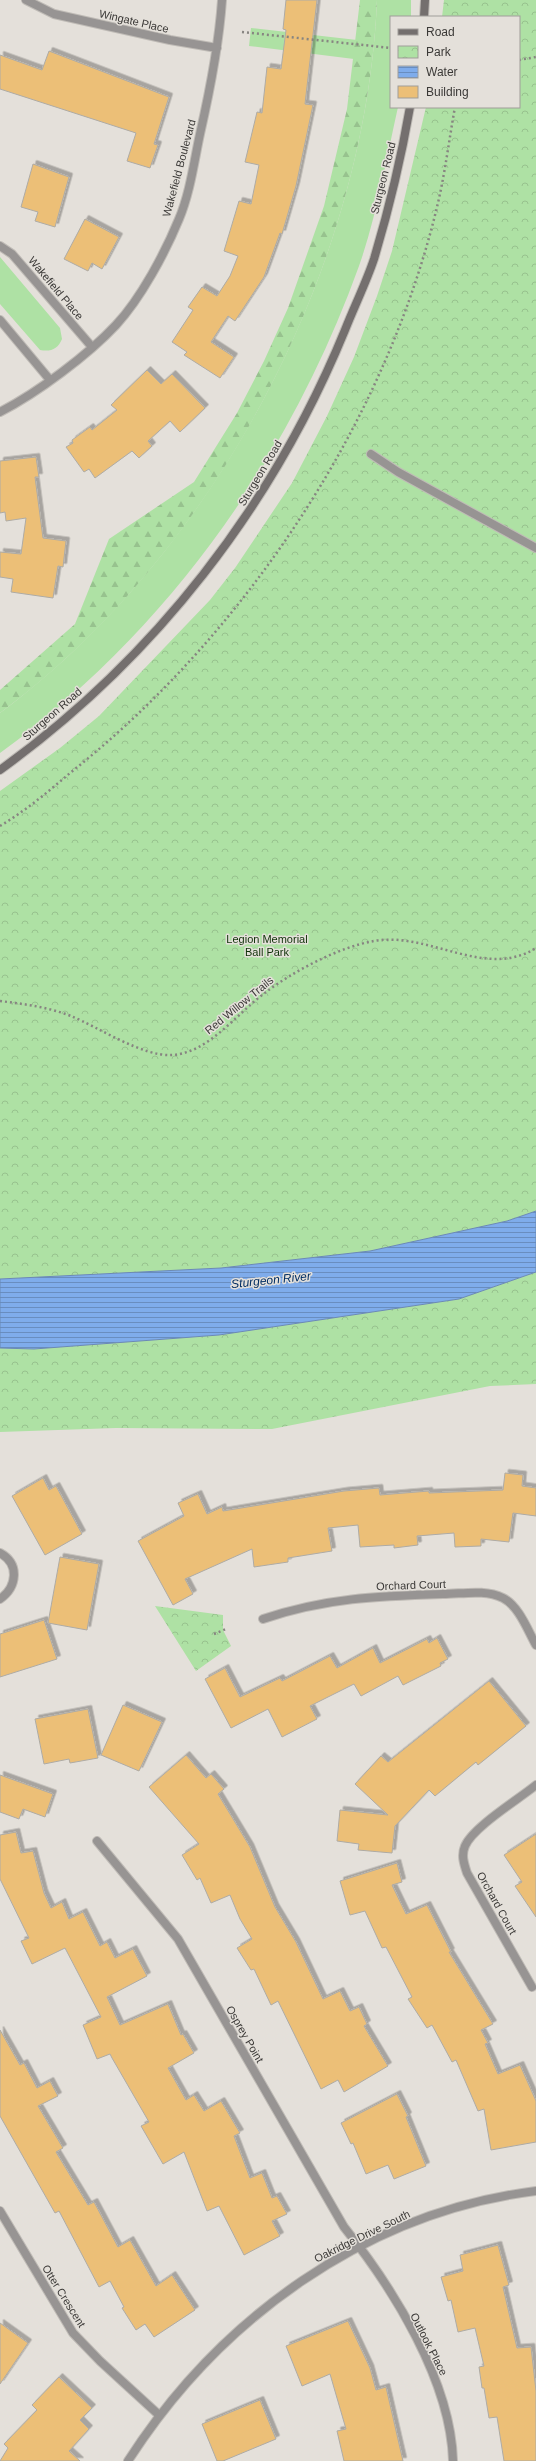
<svg xmlns="http://www.w3.org/2000/svg" width="536" height="2461" font-family="Arial,sans-serif">
  <style>
    .grass { fill: #aee1a4 }
    .forest { fill: url(#forest-firs) }
    .park { fill: url(#park-crowns) }
    .water { fill: url(#water-rules); stroke: #6b8ab5 }
    .building { fill: #ecbf77; stroke: #aeaba5; filter: url(#shadow) }
    .lines { fill: none; stroke-linecap: round; stroke-linejoin: round }
    .minor-casing { stroke: #bfbbb6; stroke-width: 10 }
    .tertiary-casing { stroke: #bfbbb6; stroke-width: 10 }
    .secondary-casing { stroke: #bfbbb6; stroke-width: 10 }
    .path { stroke: #878581; stroke-width: 2.5; stroke-dasharray: 2 3; stroke-linecap: butt }
    .minor { stroke: #979493; stroke-width: 8 }
    .tertiary { stroke: #979493; stroke-width: 8 }
    .secondary { stroke: #746f6e; stroke-width: 8 }
    .labels { text-anchor: middle; dominant-baseline: central; stroke-width: 3; stroke-linejoin: round; paint-order: stroke }
    .street-label { font-size: 11px; fill: #3b3937; stroke: #e4e0da }
    .park-label { font-size: 11px; fill: #0f3208; stroke: #e4e0da }
    .water-label { font-size: 12px; font-style: italic; fill: #002d63; stroke: #e4e0da }
  </style>
  <defs>
    <pattern id="forest-firs" width="22" height="20" patternUnits="userSpaceOnUse"><rect width="22" height="20" fill="#aee1a4"/><path d="M5 1l3.5 6h-7zM16 11l3.5 6h-7z" fill="#97c28e"/></pattern>
    <pattern id="park-crowns" width="20" height="18" patternUnits="userSpaceOnUse"><rect width="20" height="18" fill="#aee1a4"/><path d="M2 6a3 3 0 1 1 6 0M12 15a3 3 0 1 1 6 0" fill="none" stroke="#97c28e"/></pattern>
    <pattern id="water-rules" width="6" height="5" patternUnits="userSpaceOnUse"><rect width="6" height="5" fill="#7faceb"/><path d="M0 2.5h6" fill="none" stroke="#698dbf"/></pattern>
    <filter id="shadow"><feDropShadow dx="3.5" dy="-3.5" stdDeviation="0" flood-color="#0004"/></filter>
  </defs>
  <rect width="100%" height="100%" fill="#e4e0da"/>
  <path class="grass" d="M377,0H411V17H391V107H398C386,160 377,215 359,266C289,460 167,632 0,753V713C215,553 366,267 377,0Z
    M251,28L357,40L354,59L249,46Z
    M0,257L60,328L62,339C58,349 51,352 40,350L0,304Z"/>
  <path class="forest" d="M360,0H377C366,267 215,554 0,713V690L75,624L109,539L194,482L237,413L264,361L288,308L324,206L347,109Z"/>
  <path class="park" d="M444,0H536V1211L507,1221L370,1251L221,1268L0,1279V791L60,748L99,716L210,600L235,568L292,483L327,416L354,357L377,296L392,251L426,107H519V17H442Z
    M536,1272V1384L490,1386L272,1429L116,1428L0,1432V1348L34,1349L219,1335L459,1299Z
    M155,1606L223,1615V1630L231,1646L196,1671Z"/>
  <path class="water" d="M536,1211V1272L459,1299L219,1335L34,1349L0,1348V1279L221,1268L370,1251L507,1221Z"/>
  <path class="building" d="M286,0H317L305,104L313,105L296,186L282,234L280,233L264,277L235,321L228,316L211,342L234,357L220,378L184,355L187,352L172,342L193,310L188,307L202,287L217,296L230,276L238,256L224,251L239,201L251,204L259,165L245,162L257,112L262,113L267,67L281,69L286,30L283,29Z
    M49,51L169,97L154,144L158,145L150,168L127,161L136,133L0,89V55L42,70Z
    M33,164L69,177L55,227L35,221L38,212L21,207Z
    M85,219L119,237L102,269L92,263L88,271L64,259Z
    M147,370L161,384L172,374L205,408L180,432L170,421L148,441L152,446L139,458L132,451L95,478L89,469L84,472L66,447L73,443L72,440L90,427L92,430L117,410L111,405Z
    M36,457L39,477H35L43,538L66,541L63,567L58,566L53,598L11,592L13,579L0,577V552L21,554L26,518L6,521L5,512L0,513V461Z
    M505,1473L523,1475L522,1486L536,1488V1516L513,1513L509,1542L481,1539V1546L455,1547L454,1533L417,1536L418,1545L394,1548V1545L360,1547L358,1525L328,1528L332,1551L288,1558V1562L254,1567L252,1549L185,1579L193,1594L173,1605L138,1541L184,1516L178,1503L198,1494L207,1514L222,1507L223,1511L344,1491L379,1488L380,1495L429,1491V1493L503,1490Z
    M43,1478L49,1490L56,1486L82,1534L45,1555L12,1496Z
    M60,1557L99,1564L87,1630L48,1623Z
    M44,1620L57,1659L0,1677V1634Z
    M437,1638L448,1659L440,1663L441,1666L403,1685L398,1676L361,1696L354,1684L310,1706L317,1719L282,1737L268,1709L231,1728L205,1679L225,1668L240,1697L280,1678L282,1681L330,1656L337,1668L373,1648L380,1663L427,1639L429,1643Z
    M489,1681L526,1726L478,1765L476,1762L435,1796L429,1790L395,1826L392,1853L358,1850L359,1844L337,1841L340,1810L388,1815L355,1784L381,1756L388,1762Z
    M123,1705L162,1722L139,1771L101,1755Z
    M88,1709L98,1758L70,1763L69,1759L44,1764L35,1719Z
    M186,1755L206,1778L211,1774L224,1789L218,1794L250,1847L275,1907L296,1942L323,1999L340,1991L350,2011L359,2007L367,2024L364,2026L388,2066L344,2092L338,2080L321,2089L278,2001L271,2005L254,1969L251,1970L237,1948L252,1939L240,1919L230,1895L211,1903L200,1878L197,1880L182,1855L199,1844L149,1787Z
    M0,1775L53,1794L45,1817L23,1809L19,1819L0,1812Z
    M16,1832L21,1853L33,1851L44,1893L51,1908L62,1902L69,1919L83,1912L100,1946L107,1942L115,1958L133,1949L147,1976L107,1997L120,2025L168,2004L181,2035L183,2034L194,2053L168,2068L186,2100L194,2095L204,2111L221,2101L240,2133L234,2136L250,2178L262,2173L272,2198L277,2196L287,2214L272,2221L280,2236L244,2255L219,2206L207,2211L184,2152L163,2164L141,2126L149,2122L112,2058L110,2054L97,2059L83,2025L101,2017L65,1948L32,1964L21,1941L29,1938L0,1879V1835Z
    M536,1834V1917L515,1886L522,1882L504,1855Z
    M397,1863L402,1882L392,1885L406,1914L427,1905L451,1952H449L493,2024L481,2030L488,2043L485,2044L498,2074L520,2065L536,2101V2142L491,2150L484,2109L478,2111L456,2060L452,2062L432,2025L427,2028L408,1999L412,1997L386,1947L382,1948L365,1911L350,1915L340,1881Z
    M0,2030L20,2065L24,2063L37,2088L50,2081L58,2096L38,2106L63,2148L56,2152L88,2205L94,2202L118,2247L130,2240L156,2286L172,2275L195,2310L154,2337L145,2324L136,2330L122,2308L124,2307L110,2281L99,2287L59,2211L55,2213L0,2116Z
    M397,2094L408,2116L406,2117L426,2166L394,2179L388,2165L366,2174L353,2143L351,2144L341,2123Z
    M498,2245L509,2285L503,2287L517,2348L531,2347L536,2391V2461H504L497,2417L489,2418L484,2388H482L479,2367L484,2366L475,2328L458,2332L451,2300L448,2301L441,2277L463,2271L460,2255Z
    M348,2321L370,2368L376,2390L386,2387L403,2461H344L337,2431L346,2429L330,2374L302,2386L286,2346Z
    M0,2323L28,2343L0,2384Z
    M59,2377L92,2408L80,2420L89,2429L69,2451L80,2461H0L8,2448L4,2444L37,2410L32,2405Z
    M260,2400L276,2439L223,2461H217L202,2424Z"/>
  <g class="lines">
    <defs>
      <path id="minor" d="M26,0L54,14L170,40L217,48
        M0,246L12,254L92,347
        M0,320L50,380
        M0,412C37,393 88,355 116,325C141,298 165,253 179,219C190,193 194,162 200,134C210,90 219,45 222,0
        M371,454L398,472L536,548
        M0,1553C20,1564 17,1587 0,1599
        M263,1619C325,1598 378,1596 443,1594C462,1594 485,1589 503,1598C519,1606 528,1631 536,1645
        M97,1841L178,1939L344,2227C393,2288 451,2381 453,2461
        M532,1987L467,1873C464,1864 461,1855 465,1846C473,1827 519,1799 536,1785
        M0,2211L73,2333L100,2361L159,2415"/>
      <path id="tertiary" d="M128,2461C219,2319 366,2212 536,2191"/>
      <path id="secondary" d="M424,17L425,0
        M0,770C154,659 273,506 345,330C354,307 366,283 374,259C389,209 401,159 410,107"/>
    </defs>
    <use href="#minor" class="minor-casing"/>
    <use href="#tertiary" class="tertiary-casing"/>
    <use href="#secondary" class="secondary-casing"/>
    <path class="path" d="M242,32L391,48
      M519,60L536,57
      M0,826C25,811 48,792 70,773C244,635 385,424 437,207C445,174 449,140 455,107
      M0,1001C24,1004 48,1007 71,1016C98,1027 143,1057 172,1055C209,1053 237,1013 266,992C294,971 339,947 374,941C429,931 485,980 536,948
      M214,1634L226,1629"/>
    <use href="#minor" class="minor"/>
    <use href="#tertiary" class="tertiary"/>
    <use href="#secondary" class="secondary"/>
  </g>
  <g class="labels">
    <g class="street-label">
      <text transform="translate(134 21) rotate(13)">Wingate Place</text>
      <text transform="translate(179 168) rotate(-75)">Wakefield Boulevard</text>
      <text transform="translate(383 178) rotate(-76)">Sturgeon Road</text>
      <text transform="translate(56 288) rotate(50)">Wakefield Place</text>
      <text transform="translate(260 473) rotate(-59)">Sturgeon Road</text>
      <text transform="translate(52 714) rotate(-41)">Sturgeon Road</text>
      <text transform="translate(239 1005) rotate(-39)">Red Willow Trails</text>
      <text transform="translate(411 1585) rotate(-2)">Orchard Court</text>
      <text transform="translate(497 1903) rotate(61)">Orchard Court</text>
      <text transform="translate(245 2034) rotate(60)">Osprey Point</text>
      <text transform="translate(362 2236) rotate(-26)">Oakridge Drive South</text>
      <text transform="translate(64 2296) rotate(58)">Otter Crescent</text>
      <text transform="translate(429 2344) rotate(63)">Outlook Place</text>
    </g>
    <g class="park-label">
      <text x="267" y="939">Legion Memorial<tspan x="267" dy="13">Ball Park</tspan></text>
    </g>
    <g class="water-label">
      <text transform="translate(271 1280) rotate(-6)">Sturgeon River</text>
    </g>
  </g>
  <rect x="390" y="16" width="130" height="92" fill="#e4e0da" stroke="#a09d99"/>
  <rect x="398" y="29" width="20" height="6" fill="#746f6e" stroke="#a09d99"/>
  <text x="426" y="36" font-size="12" fill="#3b3937">Road</text>
  <rect x="398" y="46" width="20" height="12" fill="url(#park-crowns)" stroke="#a09d99"/>
  <text x="426" y="56" font-size="12" fill="#3b3937">Park</text>
  <rect x="398" y="66" width="20" height="12" fill="url(#water-rules)" stroke="#a09d99"/>
  <text x="426" y="76" font-size="12" fill="#3b3937">Water</text>
  <rect x="398" y="86" width="20" height="12" fill="#ecbf77" stroke="#a09d99"/>
  <text x="426" y="96" font-size="12" fill="#3b3937">Building</text>
</svg>
